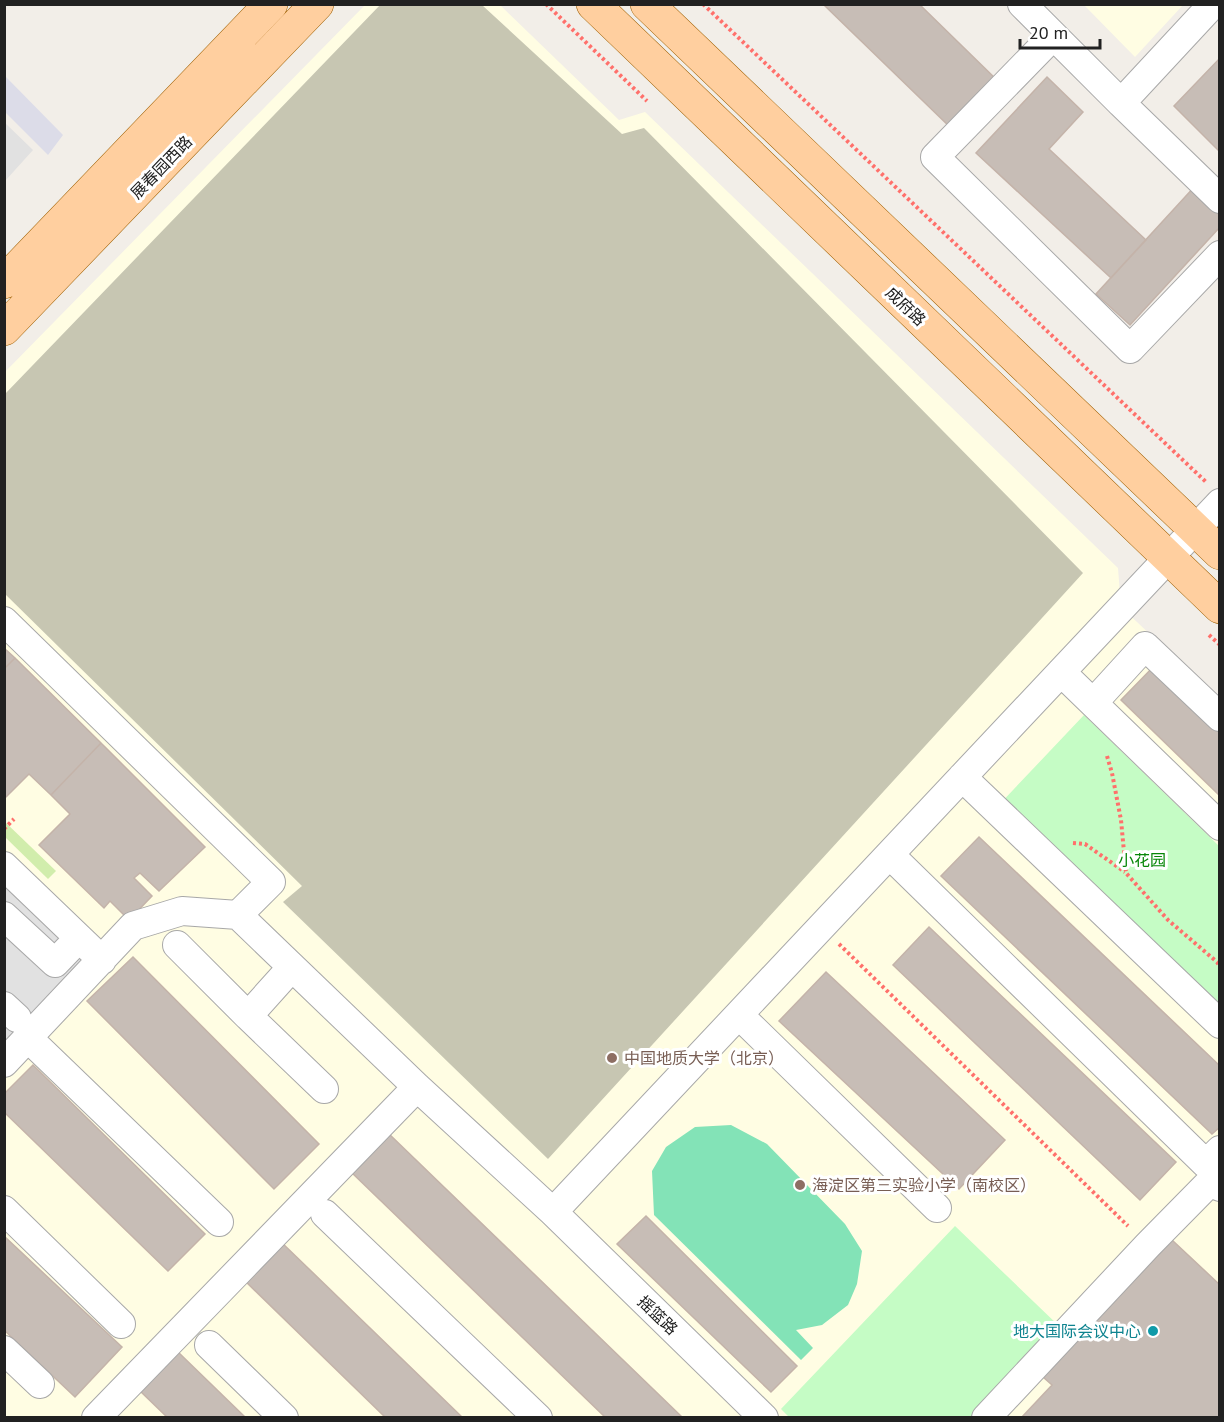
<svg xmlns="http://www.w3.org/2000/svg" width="1224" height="1422" font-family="'PT Sans','Noto Sans SC',sans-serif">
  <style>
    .education { fill: #fffde3 }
    .construction { fill: #c7c6b2 }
    .grass { fill: #d1edac }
    .park { fill: #c5fcc5 }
    .pitch { fill: #83e3b7 }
    .parking { fill: #e1e1e1 }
    .plaza { fill: #dcdce8 }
    .building { fill: #c7bdb6; stroke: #c4b3a9; stroke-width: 1.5 }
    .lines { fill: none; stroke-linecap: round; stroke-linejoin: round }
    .minor-casing { stroke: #a8a8a8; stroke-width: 30 }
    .major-casing { stroke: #9e5f00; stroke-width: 34 }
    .path { stroke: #ff706b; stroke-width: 4; stroke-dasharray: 3 3; stroke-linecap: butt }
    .minor { stroke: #fff; stroke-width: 28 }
    .major { stroke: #ffcf9f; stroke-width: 33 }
    .education-dot { fill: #8d6e63; stroke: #fff; stroke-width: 2 }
    .culture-dot { fill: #0f9aa8; stroke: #fff; stroke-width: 2 }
    .labels { text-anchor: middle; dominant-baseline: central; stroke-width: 6; stroke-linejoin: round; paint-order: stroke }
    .street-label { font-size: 16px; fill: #212121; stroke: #fff }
    .park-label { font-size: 16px; fill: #088709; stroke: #fff }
    .education-label { font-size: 16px; fill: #785e54; stroke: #fff; text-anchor: start }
    .culture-label { font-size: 16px; fill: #0d838f; stroke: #fff; text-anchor: end }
  </style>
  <rect width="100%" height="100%" fill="#f2eee8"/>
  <path class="education" d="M365,5H500L619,120L645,112L1118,568L1121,607L1219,699V1417H5L4,373Z
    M1084,5H1183L1135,57Z"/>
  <path class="construction" d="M381,4L482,5L622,134L644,128L1083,573L548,1159L283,902L302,886L5,594V394Z"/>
  <path class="grass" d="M4,821L56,871L48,879L5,837Z"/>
  <path class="park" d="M1084,715L1219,846V1024L996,808Z
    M955,1226L1059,1326L972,1417L790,1418L781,1409Z"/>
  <path class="pitch" d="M731,1125L767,1144L845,1224L862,1251L857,1284L848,1305L822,1325L796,1330L813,1348L801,1360L654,1215L652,1171L666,1147L695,1127Z"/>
  <path class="parking" d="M4,122L33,150L5,181H4Z
    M4,877L93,961L4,1055Z"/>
  <path class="plaza" d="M5,76L63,135L48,155L5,112Z"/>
  <path class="building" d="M823,4H919L1001,84L955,132Z
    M1220,58V152L1174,106Z
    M1047,77L1083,112L1049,149L1146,240L1111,278L976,153Z
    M1196,185L1220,206V227L1130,325L1096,294Z
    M4,648L15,658L4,669Z
    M15,658L101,743L51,795L29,774L4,799V669Z
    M1157,663L1220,724V796L1121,700Z
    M101,743L205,847L159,891L140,873L134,878L152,896L129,920L110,901L104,908L39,845L70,814L51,795Z
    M979,837L1220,1066V1127L1212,1134L941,876Z
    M929,927L1176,1162L1140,1200L893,965Z
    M133,957L319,1144L274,1189L87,1001Z
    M826,972L1005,1140L959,1189L779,1021Z
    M33,1065L205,1234L168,1271L4,1112V1094Z
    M387,1132L683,1418H606L350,1171Z
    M646,1216L797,1366L771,1392L617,1244Z
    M4,1236L122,1347L75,1397L4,1330Z
    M279,1240L463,1418H386L242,1278Z
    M1172,1240L1220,1285V1418H1021L1052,1385L1043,1377Z
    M177,1351L246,1418H168L139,1390Z"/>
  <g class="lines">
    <defs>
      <path id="minor" d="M1022,4L1121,103L1213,4
        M1053,36L935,157L1130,349L1220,255
        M1121,103L1220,199
        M4,621L271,882L238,915
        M1061,672L1220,826
        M1093,703L1145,646L1220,717
        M962,777L1220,1024
        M890,855L1206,1164L1220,1150
        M4,866L102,960
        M4,916L55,963L79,938
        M177,945L248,1016L292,967
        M4,1006L17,1018
        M739,1015L937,1208
        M248,1016L324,1089
        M28,1038L219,1222
        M4,1063L133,926L182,911L238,915L417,1087L553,1212L764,1418
        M4,1210L121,1324
        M553,1212L1220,503
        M325,1214L538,1418
        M209,1345L284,1418
        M4,1350L40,1384
        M96,1418L417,1087
        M986,1418L1148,1245L1212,1180L1220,1187"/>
      <path id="major" d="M593,4L1220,607
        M647,4L1220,553
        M4,282L271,4
        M4,329L317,4"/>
    </defs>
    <use href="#minor" class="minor-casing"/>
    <use href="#major" class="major-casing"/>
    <path class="path" d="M546,4L647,101
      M703,4L1206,482
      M1209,635L1220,645
      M1107,756L1112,773L1121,820L1126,873L1168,920L1217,962L1220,967
      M4,829L14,819
      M1073,843L1085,844L1125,872
      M839,944L1128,1226"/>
    <use href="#minor" class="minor"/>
    <use href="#major" class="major"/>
  </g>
  <g class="education-dot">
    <circle cx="612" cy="1058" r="6"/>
    <circle cx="800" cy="1185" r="6"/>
  </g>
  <circle class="culture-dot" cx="1153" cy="1331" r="6"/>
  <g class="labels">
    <g class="street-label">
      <text transform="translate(161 167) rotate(-46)">展春园西路</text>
      <text transform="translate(906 306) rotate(44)">成府路</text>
      <text transform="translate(658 1315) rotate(44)">摇篮路</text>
    </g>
    <g class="park-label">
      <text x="1142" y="860">小花园</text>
    </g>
    <g class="education-label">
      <text x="624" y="1058">中国地质大学（北京）</text>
      <text x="812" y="1185">海淀区第三实验小学（南校区）</text>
    </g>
    <g class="culture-label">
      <text x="1141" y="1331">地大国际会议中心</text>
    </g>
  </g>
  <rect width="1224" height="1422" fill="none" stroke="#212121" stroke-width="12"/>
  <path d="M1020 39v9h80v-9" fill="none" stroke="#212121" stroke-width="3"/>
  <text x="1029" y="39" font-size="18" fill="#212121" stroke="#ffffff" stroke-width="4.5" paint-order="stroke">20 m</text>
</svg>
